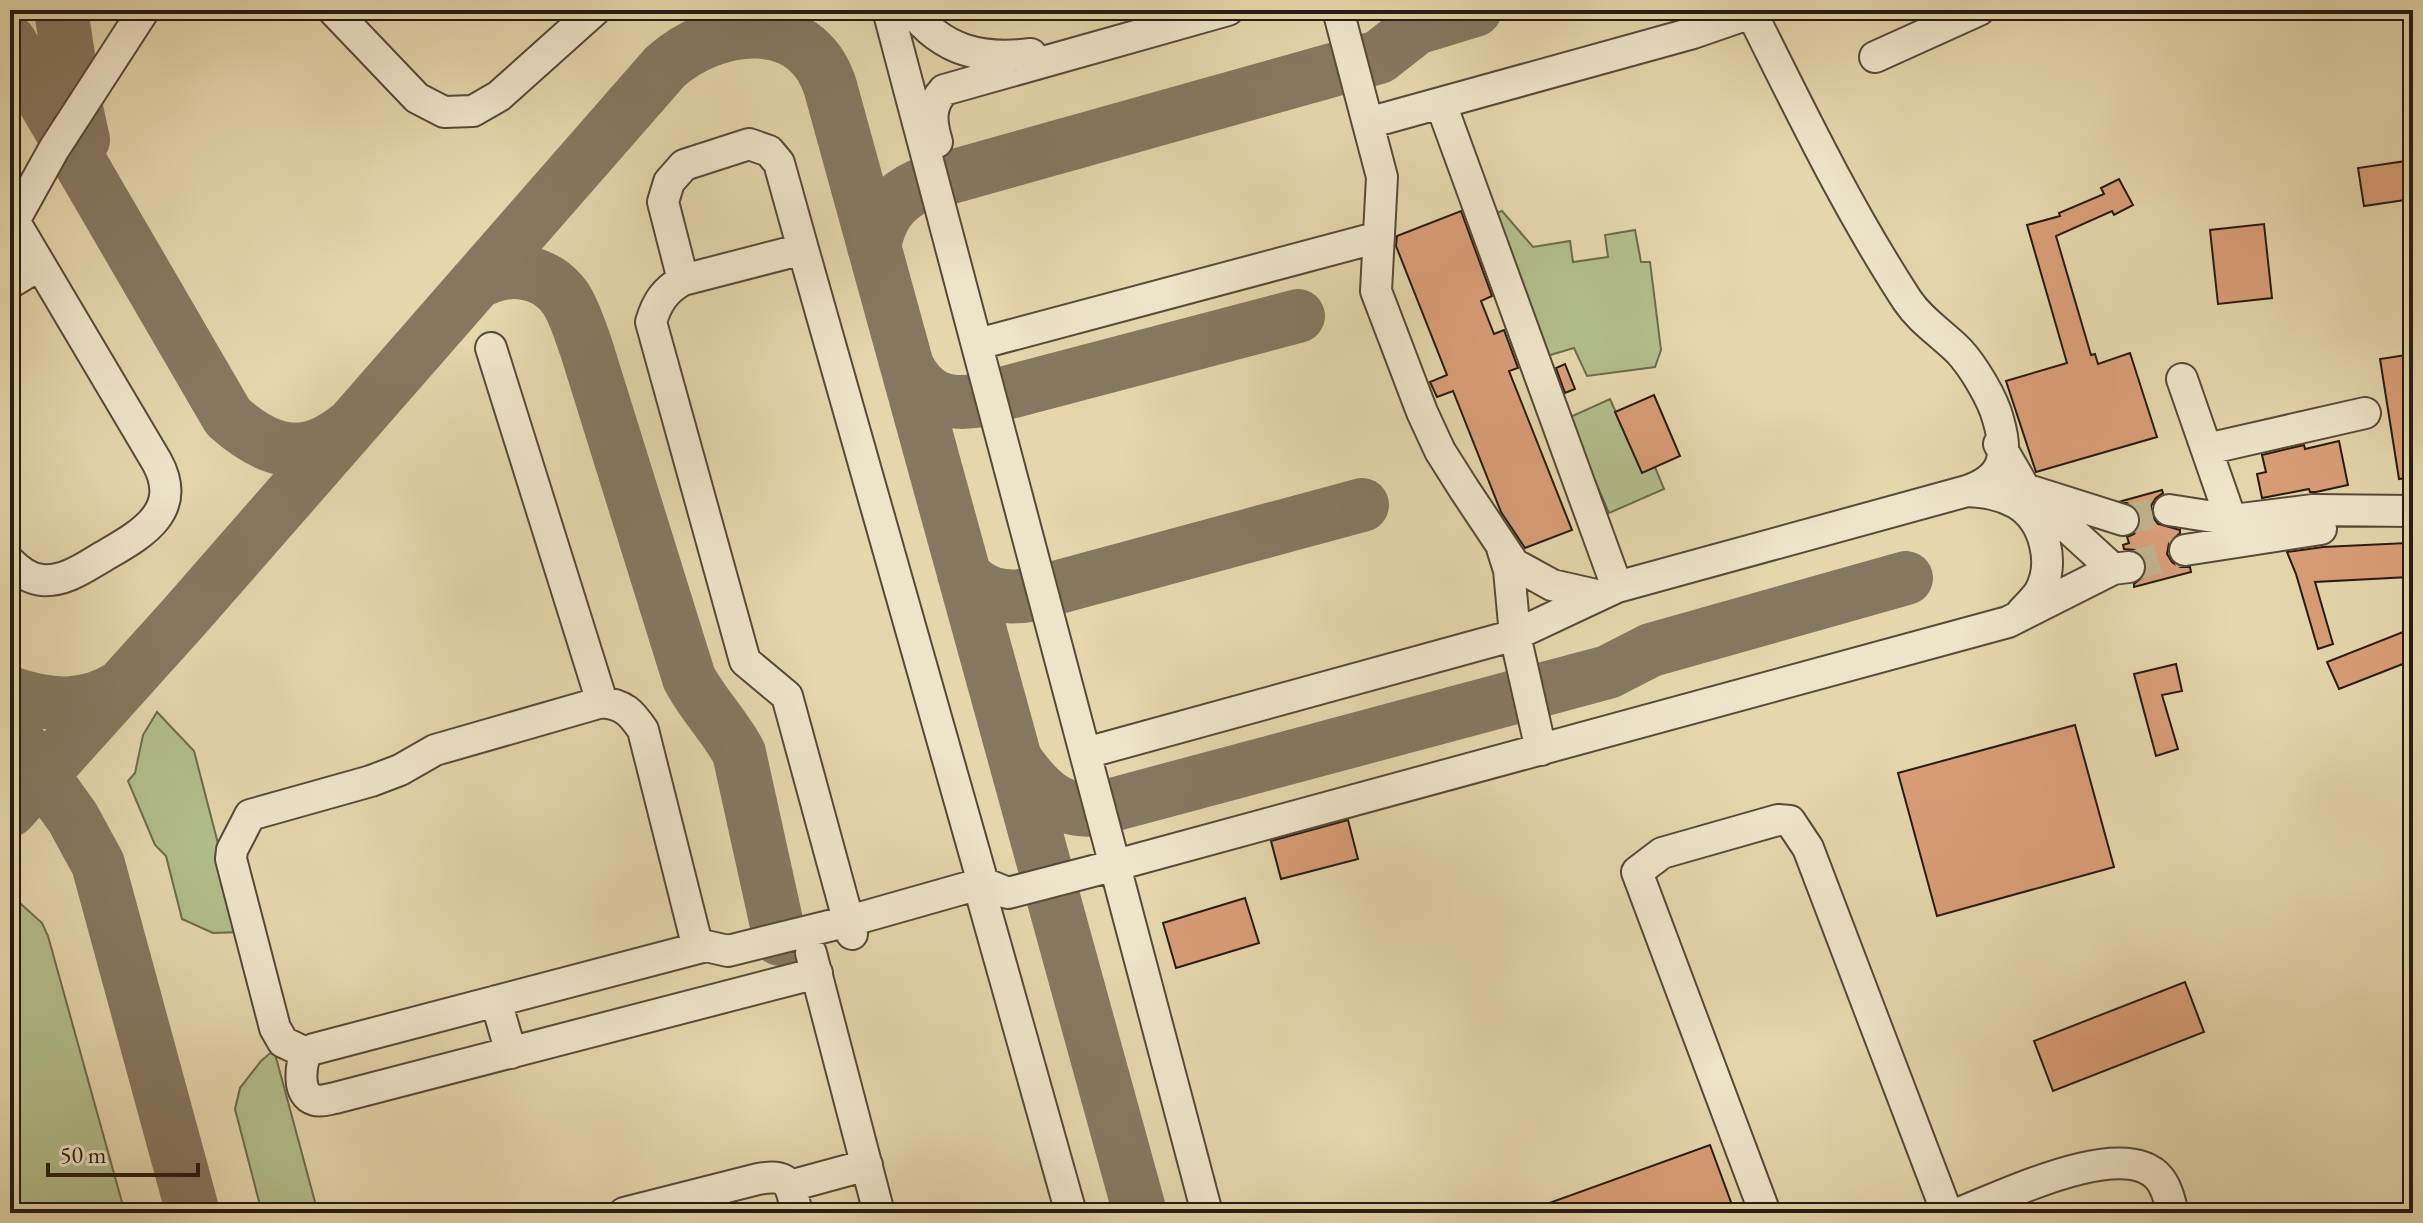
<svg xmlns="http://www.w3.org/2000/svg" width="2423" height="1223" font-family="'EB Garamond',serif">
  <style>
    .green { fill: #b2be8b; stroke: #6c6c4f; stroke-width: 2 }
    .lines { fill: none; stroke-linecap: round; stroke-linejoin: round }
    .taxiway { stroke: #867860; stroke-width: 54 }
    .building { fill: #d99d78; stroke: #261b13; stroke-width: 2 }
    .minor-tunnel { stroke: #bfb18d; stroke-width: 30; stroke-dasharray: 30 15; stroke-linecap: butt }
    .minor-casing { stroke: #564a39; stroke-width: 34 }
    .minor { stroke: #eee4c9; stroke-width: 30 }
  </style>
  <rect width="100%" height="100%" fill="#e5d6ac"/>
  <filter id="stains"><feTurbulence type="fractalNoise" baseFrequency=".0025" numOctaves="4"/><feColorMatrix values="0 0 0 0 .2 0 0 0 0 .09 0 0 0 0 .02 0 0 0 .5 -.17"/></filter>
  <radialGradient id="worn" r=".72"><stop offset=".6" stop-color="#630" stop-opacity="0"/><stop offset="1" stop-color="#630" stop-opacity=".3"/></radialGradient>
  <path class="green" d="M1502,211L1533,247L1570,241L1573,262L1608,257L1605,235L1635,230L1641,262H1650L1661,350L1655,367L1587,376L1574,348L1547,356L1493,214Z
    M1610,399L1642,472L1655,467L1664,489L1609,513L1568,418Z
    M157,712L194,751L241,932L213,933L182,919L166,856L155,845L128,781L135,773L143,735Z
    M21,904L42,923L48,936L125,1213H10V905Z
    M274,1050L318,1213H262L235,1109L240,1088L261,1061Z"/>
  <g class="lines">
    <path class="taxiway" d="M61,10L76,108L83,140
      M10,42L228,417C267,452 304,464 349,427
      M874,247C879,219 892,198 919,186L1379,57L1416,28L1475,10
      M475,284C505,265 545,268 566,299C575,313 580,331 586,347L689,678C703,705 725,726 739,753L780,939
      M908,368C923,397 944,405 975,401L1298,316
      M964,574C981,595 1004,599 1029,595L1362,505
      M10,693C50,707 86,709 122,686
      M10,730L73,818L98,864L193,1213
      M1015,759C1035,788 1058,814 1097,809L1608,672L1651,650L1906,578
      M10,810L184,617L665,67C714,23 805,10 830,86L1140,1213"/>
  </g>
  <path class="building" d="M2406,161L2412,199L2364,206L2358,168Z
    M2119,179L2133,205L2114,215L2112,211L2056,236L2091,355L2095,354L2098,364L2130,353L2157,437L2036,472L2006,381L2067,363L2027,225L2060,216L2059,213L2104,194L2101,188Z
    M1461,211L1492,296L1481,301L1494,334L1504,330L1518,368L1509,371L1572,530L1525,548L1501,512L1453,391L1437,397L1430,382L1447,375L1396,246L1397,236Z
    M2264,224L2272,298L2218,304L2210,230Z
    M2413,354V477L2399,479L2380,359Z
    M1565,364L1575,389L1565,393L1556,368Z
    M1654,395L1680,456L1642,473L1615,412Z
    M2339,441L2348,485L2316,492H2310L2309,489L2262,498L2257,474L2266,472L2262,455L2304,445L2305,449Z
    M2162,490L2163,493L2156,498L2151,506L2152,516L2158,524L2180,530V533L2169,543L2167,554L2172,562L2179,567H2190L2191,572L2134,587V584L2145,575L2147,564L2143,556L2135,550L2124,549L2123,545L2129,543L2127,537L2134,534L2140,526L2141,517L2136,507L2122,501Z
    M2407,543L2409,577L2315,582L2333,644L2318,649L2296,574L2287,552L2323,547Z
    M2408,630L2413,643V660L2339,689L2327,662Z
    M2176,664L2182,691L2162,695L2178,749L2156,756L2134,674Z
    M2075,725L2114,867L1937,916L1898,773Z
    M1348,820L1358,859L1281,879L1271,841Z
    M1245,898L1259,943L1176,968L1163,923Z
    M2185,982L2204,1032L2053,1091L2034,1041Z
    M1710,1145L1735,1213H1528L1527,1211Z"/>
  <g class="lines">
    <path class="minor-tunnel" d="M2123,520L2169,510
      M2129,567L2185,550"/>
    <defs>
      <path id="minor" d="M333,10L417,98L444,112L473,111L499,96L595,10
        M888,10L1207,1213
        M911,10C943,51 981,60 1031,54
        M1338,10L1382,177L1376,291L1422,412L1440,451L1464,489L1514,564L1552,585L1596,595
        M1875,57L1979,10
        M1441,104L1617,587
        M1368,123L1693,33L1751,13
        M937,142C931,122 929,106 944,90L1228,10
        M10,214L157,462C184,512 140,535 104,556C85,567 65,582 42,580C29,579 19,571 10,562
        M14,221L54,149L144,10
        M683,280L663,202L669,182L684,165L749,144L769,151L779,163L803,249
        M10,283L40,265
        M978,344L1379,237
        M491,348L602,702
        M2182,379L2237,537
        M1999,444L2025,489L2123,520
        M2207,449L2365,413
        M1967,491C1984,492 2000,494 2016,503C2045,520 2056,564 2039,593C2034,600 2028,606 2022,612
        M2033,496L2113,569
        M2169,510L2233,520L2313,510L2413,511
        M1502,548L1509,570L1515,635L1541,750
        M2185,550L2321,529
        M1086,753L1515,635L1617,587L1967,491C2005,478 2009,456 1998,419C1993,399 1973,366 1959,351C1941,333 1921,321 1907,300C1847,208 1799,108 1750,10
        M852,934L787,696L745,661L651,322C657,302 665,290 683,280L803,249L983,883L982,897L1071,1213
        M811,953L879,1213
        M817,973L335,1098C329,1099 321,1102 315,1100C296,1095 301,1065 306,1053L314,1049L706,946L728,951L849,921L983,883L1008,893L1116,865L2008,622L2113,569L2129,567
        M496,1001L511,1053
        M306,1053L283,1042L275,1028L231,859L232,850L250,815L371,781L400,770L435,750L602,702C624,705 631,712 643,730L698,948
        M790,1186L867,1165
        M624,1213L758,1179C791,1173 790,1185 797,1213
        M1765,1213L1637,872L1662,853L1778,820L1790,821L1808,848L1947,1213
        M1959,1213C2002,1197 2123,1136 2159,1178C2167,1187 2170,1202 2173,1213"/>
    </defs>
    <use href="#minor" class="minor-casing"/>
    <use href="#minor" class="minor"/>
  </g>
  <rect width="2423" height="1223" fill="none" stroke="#e5d6ac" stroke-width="40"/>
  <rect x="12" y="12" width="2399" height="1199" fill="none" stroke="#261b13" stroke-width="4"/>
  <rect x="20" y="20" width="2383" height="1183" fill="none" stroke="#261b13" stroke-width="2"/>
  <path d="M48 1163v12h150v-12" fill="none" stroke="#261b13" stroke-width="4"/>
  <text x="60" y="1163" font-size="24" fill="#261b13" stroke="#eee4c9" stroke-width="6" paint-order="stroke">50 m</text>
  <rect width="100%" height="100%" filter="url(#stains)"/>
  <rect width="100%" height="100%" fill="url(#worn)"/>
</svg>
